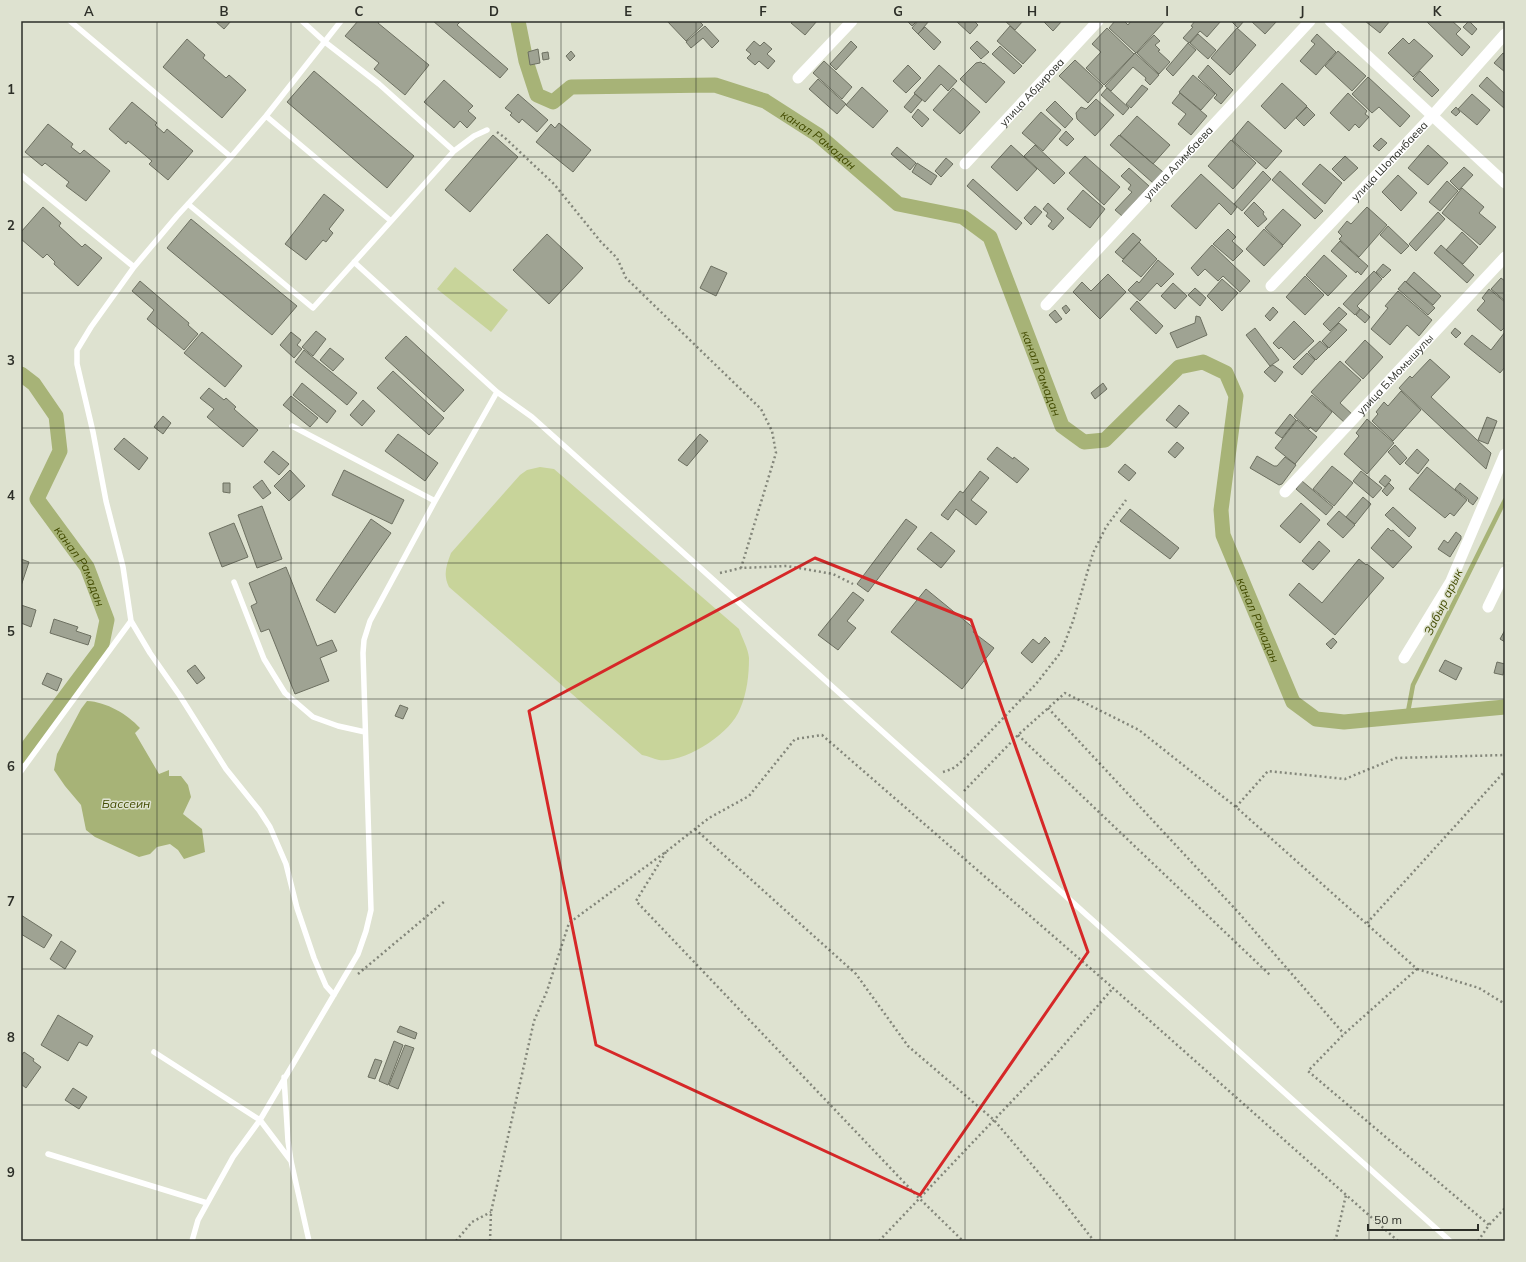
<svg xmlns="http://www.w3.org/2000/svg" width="1526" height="1262" font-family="Mulish,sans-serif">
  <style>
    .green { fill: #c8d49a }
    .water { fill: #a7b377 }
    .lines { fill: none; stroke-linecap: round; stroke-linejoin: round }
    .stream { stroke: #a7b377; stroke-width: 4.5 }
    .canal { stroke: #a7b377; stroke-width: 15 }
    .building { fill: #9fa393; stroke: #6d7061 }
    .path { stroke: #83867a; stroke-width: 2.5; stroke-dasharray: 2 3; stroke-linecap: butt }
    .lane { stroke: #fff; stroke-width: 5.5 }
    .street { stroke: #fff; stroke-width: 11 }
    .marked { fill: none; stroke: #d62828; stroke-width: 3; stroke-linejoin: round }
    .grid { fill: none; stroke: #2d2f28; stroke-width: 1; stroke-opacity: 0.55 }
    .labels { text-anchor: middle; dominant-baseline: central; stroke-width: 3; stroke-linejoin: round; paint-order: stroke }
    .street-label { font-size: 11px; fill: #2d2f28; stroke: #dee2d0 }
    .water-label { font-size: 12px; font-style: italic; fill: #424b01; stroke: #dee2d0 }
    .neatline { fill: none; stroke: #2d2f28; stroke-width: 1.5 }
    .grid-label { font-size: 13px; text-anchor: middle; font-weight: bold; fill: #2d2f28 }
  </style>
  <rect width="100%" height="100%" fill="#dee2d0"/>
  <path class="green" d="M455,267L508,310L491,332L437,289Z
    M540,467L554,469L739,629C742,638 748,648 749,658C749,675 747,693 740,709C731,733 686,763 659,760C654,759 648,756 642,755L449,587C443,575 446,566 451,553L520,475L527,470Z"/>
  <path class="water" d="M87,701C107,702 127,714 140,728L135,733L159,774L169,770V776H181L188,785L191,797L183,814L202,829L205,852L184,859L178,850L170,844L157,847L150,854L139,857L95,837L86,830L81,805L65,786L54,770L57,754L81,709Z"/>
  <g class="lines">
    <path class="stream" d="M1407,717L1413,685L1505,500"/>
    <g class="canal">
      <path id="s1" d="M518,21L526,61L537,95L553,102L571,87L715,85L765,101L818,135L898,204L963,217L990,237L1062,426L1084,442L1105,440L1179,367L1203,362L1226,373L1236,396L1221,510L1223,535L1293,702L1316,719L1344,722L1505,707"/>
      <path id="s2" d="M21,374L34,384L56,416L60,451L37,499L87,567L107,620L101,649L21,756"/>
    </g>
  </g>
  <path class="building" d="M215,21H231L224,29Z
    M358,21H379L378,23L429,65L405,95L374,69L379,63L345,36Z
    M433,21H461L457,25L508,69L500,78Z
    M667,21H699L703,25L686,41Z
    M793,21H817L805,35L791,23Z
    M907,21H917L912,26Z
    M918,21H929L918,34L912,28Z
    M956,21H974L978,25L970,34Z
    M1005,21H1023L1015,30Z
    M1043,21H1062L1053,31Z
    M1115,21H1124L1128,25L1131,21H1163L1164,22L1136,53L1109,28Z
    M1195,21H1221L1207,37L1200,31L1189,43L1183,38L1193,27L1191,26Z
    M1231,21H1244L1238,28Z
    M1251,21H1277L1265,34Z
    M1365,21H1390L1380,33Z
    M1426,21H1452L1461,29L1456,34L1470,47L1462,56Z
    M1469,21L1477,29L1472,35L1463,27Z
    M705,26L719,41L712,48L703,38L691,48L686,42Z
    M1010,26L1036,50L1023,64L997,41Z
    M925,27L941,42L934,50L918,34Z
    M1107,28L1134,54L1104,85L1086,68L1101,52L1092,44Z
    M1237,28L1256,45L1230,75L1211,58Z
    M1198,34L1216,50L1208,59L1190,43Z
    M1317,34L1336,52L1316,75L1300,61L1315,44L1311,41Z
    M1154,35L1160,41L1155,45L1160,50L1158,51L1170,62L1159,74L1137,53Z
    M1403,38L1409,44L1414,39L1433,56L1413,77L1388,53Z
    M187,39L205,55L203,58L226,78L229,75L246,90L222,118L163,67Z
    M754,41L760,46L764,42L772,49L767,54L775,61L768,69L759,61L755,65L747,58L751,54L746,50Z
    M851,41L857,47L836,70L830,64Z
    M977,41L989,52L981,59L970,48Z
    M1188,43L1196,50L1173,76L1166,69Z
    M1000,46L1022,66L1014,74L992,54Z
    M538,49L540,63L530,65L528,52Z
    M571,51L575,56L570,61L566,56Z
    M1338,51L1366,76L1352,91L1325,66Z
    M548,52L549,59L543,60L542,53Z
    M1135,53L1159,75L1150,85L1145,80L1146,78L1133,67L1111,91L1105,86Z
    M1503,53L1505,54V72L1494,63Z
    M1075,60L1103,86L1088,103L1059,76Z
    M824,61L852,87L842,99L813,73Z
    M981,62L983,64L984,63L1005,82L986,103L960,79L976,63Z
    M908,65L921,78L906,93L893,81Z
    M939,65L957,81L948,91L941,84L925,102L914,93Z
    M1208,65L1233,90L1221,104L1214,98L1217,95L1198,77Z
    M314,71L414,156L387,188L287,102Z
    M1420,71L1439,90L1432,97L1413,79Z
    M1193,75L1215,94L1201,110L1179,92Z
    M1368,77L1410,116L1400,127L1379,107L1372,113L1352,94Z
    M1487,77L1505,94V109L1479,86Z
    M818,79L846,104L837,114L809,89Z
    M444,80L473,106L468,111L476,118L467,128L460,121L454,128L424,102Z
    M1282,83L1307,106L1285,129L1261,106Z
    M1142,85L1148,89L1131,108L1126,104Z
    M862,87L888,111L873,128L846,105Z
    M953,88L980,112L960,134L933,110Z
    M1107,88L1129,108L1123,115L1101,95Z
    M1180,93L1207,116L1191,135L1178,124L1186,114L1172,103Z
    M1348,93L1367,111L1365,114L1369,117L1359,128L1355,124L1349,131L1330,113Z
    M518,94L548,120L537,132L522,119L519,123L510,115L512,113L505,108Z
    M915,94L922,100L911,113L904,107Z
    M1472,94L1490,110L1477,125L1458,109Z
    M1096,99L1114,115L1095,136L1077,119L1076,113L1081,107L1086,109Z
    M1055,101L1073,119L1065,128L1046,110Z
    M132,102L157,123L155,125L164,133L167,129L193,151L168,180L149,164L152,161L128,141L126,144L109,129Z
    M1307,107L1315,115L1304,126L1296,118Z
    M1456,107L1460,112L1456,116L1451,112Z
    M918,109L929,119L922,127L912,117Z
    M1041,112L1061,130L1043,151L1022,133Z
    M1137,116L1170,145L1153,164L1120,135Z
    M1248,121L1282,151L1266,169L1232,140Z
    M559,123L591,150L573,172L536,142L551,124L555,128Z
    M48,124L73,144L71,147L80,154L84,150L110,171L86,201L66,186L69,182L45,163L42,166L25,152Z
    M1066,131L1074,139L1067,146L1059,139Z
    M493,135L518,157L470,212L445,190Z
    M1119,135L1163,172L1153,183L1110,145Z
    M1381,138L1387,143L1379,151L1373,146Z
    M1231,140L1256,163L1233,189L1208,166Z
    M1011,145L1037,169L1017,191L991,167Z
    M1035,145L1065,173L1054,184L1024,156Z
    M1428,145L1448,163L1428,185L1408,168Z
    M897,147L916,163L910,170L891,154Z
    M1085,156L1120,187L1104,205L1069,173Z
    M1345,156L1358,168L1344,181L1332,169Z
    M946,158L953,164L941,177L935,171Z
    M917,163L937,176L931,185L912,172Z
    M1320,164L1342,183L1325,204L1302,184Z
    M1464,167L1473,175L1459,190L1450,181Z
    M1129,168L1149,186L1122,216L1115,210L1132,192L1128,189L1131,185L1121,176Z
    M1263,171L1271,179L1242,211L1234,204Z
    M1280,171L1323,211L1315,219L1272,180Z
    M1201,174L1237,207L1231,215L1219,203L1196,229L1171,206Z
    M1398,175L1417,193L1401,211L1382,192Z
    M973,179L1022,223L1016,230L967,186Z
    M1447,181L1458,191L1440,211L1429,202Z
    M1462,188L1484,207L1479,213L1496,227L1480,245L1442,213Z
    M1083,190L1105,209L1090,228L1067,209Z
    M324,194L344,210L329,229L333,233L326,242L323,240L306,260L285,244Z
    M1254,202L1264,212L1263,214L1267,219L1258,227L1244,213Z
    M1048,203L1064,218L1053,230L1048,226L1052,221L1046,216L1048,213L1043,209Z
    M1035,206L1042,212L1031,225L1024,218Z
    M43,207L61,223L59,226L82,247L85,244L102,258L78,286L54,264L55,262L47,254L43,258L21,239V232Z
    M1367,207L1387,225L1359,257L1339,239L1342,236L1338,232L1347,221L1351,224Z
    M1283,209L1301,225L1283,245L1265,228Z
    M1438,212L1445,219L1416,251L1409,244Z
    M191,219L297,306L272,335L167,248Z
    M1388,226L1409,246L1401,254L1380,235Z
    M1228,229L1236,237L1232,241L1243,251L1233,261L1213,244Z
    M1264,229L1283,246L1264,266L1246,249Z
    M1462,232L1478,247L1463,264L1446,250Z
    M1133,233L1141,240L1123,259L1115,252Z
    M547,234L583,268L549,304L513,270Z
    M1340,241L1368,266L1361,275L1357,271L1356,273L1331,251Z
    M1139,242L1157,259L1141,277L1122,261Z
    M1212,245L1250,281L1240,292L1223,276L1218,281L1205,269L1198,276L1191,268Z
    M1441,245L1474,275L1467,283L1434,253Z
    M1324,255L1347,276L1328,296L1306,275Z
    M1158,260L1174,274L1161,287L1157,283L1140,301L1128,290L1137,281L1139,283Z
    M1383,264L1391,270L1383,278L1376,272Z
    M711,266L727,273L716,296L700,288Z
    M1374,271L1382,279L1357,306L1360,309L1355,315L1343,304Z
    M1414,272L1441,296L1433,305L1406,282Z
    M1108,274L1126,292L1100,319L1073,292L1082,282L1091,291Z
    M1305,276L1324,295L1305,315L1286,297Z
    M1501,278L1505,281V301L1491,289Z
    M1222,279L1238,293L1222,311L1207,296Z
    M140,281L189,323L188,325L198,334L184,350L147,319L154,310L132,291Z
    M1405,281L1435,308L1428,315L1398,289Z
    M1173,283L1187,296L1175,309L1161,296Z
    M1195,288L1206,298L1200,306L1188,295Z
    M1489,289L1505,302V327L1501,331L1477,310L1485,301L1482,298Z
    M1398,291L1432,320L1419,336L1407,325L1390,345L1371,329L1388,308L1385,306Z
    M1137,301L1163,326L1156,334L1130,309Z
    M1066,305L1070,310L1066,314L1062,308Z
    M1273,307L1278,312L1270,321L1265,316Z
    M1339,307L1347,314L1330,331L1323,324Z
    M1361,309L1370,317L1365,323L1356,315Z
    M1055,310L1062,319L1056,323L1049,315Z
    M1196,316L1200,317L1207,335L1177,348L1170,333L1195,323Z
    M1294,321L1314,341L1294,360L1281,347L1279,349L1273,343Z
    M1339,323L1347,330L1329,348L1322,341Z
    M1255,328L1279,360L1270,366L1246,335Z
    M1455,328L1461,333L1456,338L1451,333Z
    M316,331L326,339L313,356L302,347Z
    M202,332L242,366L225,387L184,353Z
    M291,332L301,340L297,345L302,349L294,358L280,345Z
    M1505,332V367L1500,373L1464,344L1472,335L1491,350Z
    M406,336L464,390L444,412L385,358Z
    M1365,340L1383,357L1363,379L1345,362Z
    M1320,341L1328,348L1316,360L1308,352Z
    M330,348L344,359L333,371L320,360Z
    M304,350L357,393L347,405L295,362Z
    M1307,353L1315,360L1302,375L1293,367Z
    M1430,359L1450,377L1431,397L1491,453L1486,469L1399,388L1410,376L1412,378Z
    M1340,361L1361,380L1340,403L1353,415L1345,423L1311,392Z
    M1273,365L1283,372L1275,382L1264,372L1269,367Z
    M393,371L444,418L429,435L377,388Z
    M302,383L336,411L327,423L293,395Z
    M1103,383L1107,389L1095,399L1091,393Z
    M209,388L224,400L226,398L236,407L234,409L258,430L243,447L207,417L214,409L200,398Z
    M1401,391L1421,410L1393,441L1372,421L1378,414L1376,412L1384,402L1388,406Z
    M1312,395L1332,412L1316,432L1310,427L1309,429L1294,416Z
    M291,396L318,418L310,427L283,405Z
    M363,400L375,411L362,426L350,415Z
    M1179,405L1189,413L1176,428L1166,420Z
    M1290,414L1296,420L1282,438L1275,433Z
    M163,416L171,423L163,434L154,427Z
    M1487,417L1497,421L1488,444L1478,440Z
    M1367,419L1394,443L1367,474L1344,454L1359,436L1356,433Z
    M1297,420L1317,437L1295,464L1275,448Z
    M398,434L438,463L425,481L385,451Z
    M700,434L708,441L687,466L678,460Z
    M124,438L148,458L139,470L114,449Z
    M1177,442L1184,448L1175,458L1168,452Z
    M1395,445L1407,458L1400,465L1388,452Z
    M997,447L1013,459L1014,457L1029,469L1017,483L987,459Z
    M1417,449L1429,460L1418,474L1405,463Z
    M273,451L289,464L279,475L264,462Z
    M1257,456L1274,466H1277L1285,457L1296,465L1282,484L1279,485L1250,468Z
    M1125,464L1136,473L1129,481L1118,472Z
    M1332,466L1353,483L1334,506L1313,489Z
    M1427,467L1467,500L1454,516L1450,513L1445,518L1409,489Z
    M290,470L305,486L289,501L274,486Z
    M344,470L404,500L392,524L332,495Z
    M980,471L989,478L971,500L987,512L976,525L956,509L948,520L941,515L960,491L963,493Z
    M1361,471L1382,488L1373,498L1353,481Z
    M1385,475L1391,480L1385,487L1379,482Z
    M262,480L271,493L263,499L253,487Z
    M1302,481L1333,507L1326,515L1296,489Z
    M223,483H230V493L223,492Z
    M1389,483L1394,488L1387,496L1382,491Z
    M1460,483L1478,498L1473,505L1468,501L1469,500L1455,489Z
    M1363,497L1371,504L1355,524L1346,517Z
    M1301,503L1320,520L1300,543L1280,526Z
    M262,506L282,559L257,568L238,515Z
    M1393,507L1416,528L1409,537L1385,515Z
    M1130,509L1179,548L1170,559L1120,521Z
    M1339,511L1355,525L1343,538L1327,524Z
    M371,519L391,533L335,613L316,600Z
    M906,519L917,527L868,592L857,584Z
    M234,523L248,557L222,567L209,533Z
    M1388,528L1391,531L1393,530L1412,547L1393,568L1371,548Z
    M931,532L955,551L941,568L917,549Z
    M1456,532L1461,536V539L1450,557L1438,549L1444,540L1448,543Z
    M1319,541L1330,551L1313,570L1302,561Z
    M21,559L29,562L21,586Z
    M1359,559L1366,565L1367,564L1384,578L1335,635L1289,595L1299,583L1322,603Z
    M286,567L317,646L332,640L337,651L320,658L329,681L295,694L269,629L261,632L251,606L257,603L249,583Z
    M926,589L975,629L973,632L994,648L962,689L891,632Z
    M853,592L864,600L847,621L856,628L838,650L818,635Z
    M21,605L36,610L31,627L21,623Z
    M54,619L78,627L76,631L91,636L88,645L50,633Z
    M1505,630V642L1500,639Z
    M1045,637L1050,642L1032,663L1021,653L1033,639L1039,644Z
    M1333,638L1337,642L1331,649L1326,644Z
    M1445,660L1462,668L1456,680L1439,671Z
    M1497,662L1505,664L1503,675L1494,673Z
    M195,665L205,678L197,684L187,671Z
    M47,673L62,679L57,691L42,684Z
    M400,705L408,708L403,719L395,716Z
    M21,915L52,935L44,948L21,934Z
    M61,941L76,951L65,969L50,959Z
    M58,1015L93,1036L87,1046L79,1042L68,1061L41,1045Z
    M400,1026L417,1033L415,1039L397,1032Z
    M394,1041L403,1045L388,1085L379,1081Z
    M405,1045L414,1048L398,1089L389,1085Z
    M24,1052L34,1059L33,1061L41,1067L26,1088L21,1084V1056Z
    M375,1059L382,1061L375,1079L368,1077Z
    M73,1088L87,1097L79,1109L65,1100Z"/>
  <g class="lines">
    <path class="path" d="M497,132L504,137L554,184L601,242L617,258L626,278L761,409L772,431L776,453L741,568
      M720,573L741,568L787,566L833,574L853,584
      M1048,708L1238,912L1344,1034
      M1018,735L1270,975
      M943,772L952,769L959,764L1036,684L1061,652L1073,621L1093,553L1106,527L1126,500
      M964,791L1018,735L1065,693L1139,730L1236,807L1417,969L1344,1034L1308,1071L1489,1225
      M1236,807L1268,771L1345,779L1396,758L1505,755
      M695,829L856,974L908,1046L994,1120L1061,1199L1094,1241
      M666,852L636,901L919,1198L963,1241
      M1367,923L1505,771
      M1417,969L1479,988L1505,1004
      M358,974L445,901
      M456,1241L472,1222L491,1212
      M490,1241L491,1212L534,1021L547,991L569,923L667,851L709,818L749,796L795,739L822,735L1113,988L1398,1241
      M879,1241L1051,1060L1113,988
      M1334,1241L1336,1238L1346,1195
      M1478,1241L1489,1225L1505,1208"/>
    <path class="lane" d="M70,21L231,157
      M302,21L325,42L379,84L454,151
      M266,116L391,221
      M21,175L134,267
      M188,204L313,308L454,151L474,136L487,130
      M354,262L497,392L532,417L1450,1241
      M292,426L435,501
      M234,582L264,659L285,693L313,717L338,726L365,732
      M21,771L131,621
      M334,995L326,986L314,958L297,908L286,864L270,827L259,810L226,769L180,696L150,653L131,621L123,567L106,501L93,432L77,364V350L91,327L134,267L177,216L231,157L266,116L341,21
      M154,1052L260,1120L291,1161
      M284,1077L288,1141L291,1161L309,1241
      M48,1154L207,1203
      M192,1241L198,1220L233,1157L260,1120L358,954L366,931L371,910L363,653L364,640L370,621L435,501L497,392"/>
    <g class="street">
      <path d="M1330,21L1505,183"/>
      <path d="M798,78L852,21"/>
      <path id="s3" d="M965,164L1098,21"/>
      <path id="s4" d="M1271,286L1433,115L1505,34"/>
      <path id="s5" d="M1046,305L1310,21"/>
      <path id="s6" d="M1285,492L1505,257"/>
      <path d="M1488,607L1505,572"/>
      <path d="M1404,658L1451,581L1505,454"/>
    </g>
  </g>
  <path class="marked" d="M815,558L971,620L1088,952L920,1195L596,1045L529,711Z"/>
  <path class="grid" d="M157,21V1241M291,21V1241M426,21V1241M561,21V1241M696,21V1241M830,21V1241M965,21V1241M1100,21V1241M1235,21V1241M1369,21V1241M21,157H1505M21,293H1505M21,428H1505M21,563H1505M21,699H1505M21,834H1505M21,969H1505M21,1105H1505"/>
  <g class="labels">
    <g class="street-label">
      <text stroke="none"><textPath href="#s3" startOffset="98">улица Абдирова</textPath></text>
      <text stroke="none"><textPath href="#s4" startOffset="172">улица Шопанбаева</textPath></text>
      <text stroke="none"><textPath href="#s5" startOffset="194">улица Алимбаева</textPath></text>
      <text stroke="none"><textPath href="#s6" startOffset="161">улица Б.Момышулы</textPath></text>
    </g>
    <g class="water-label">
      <text stroke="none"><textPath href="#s1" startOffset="380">канал Рамадан</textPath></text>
      <text stroke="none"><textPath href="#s1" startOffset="728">канал Рамадан</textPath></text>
      <text stroke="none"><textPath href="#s2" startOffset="224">канал Рамадан</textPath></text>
      <text transform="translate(1443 602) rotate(-64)">Забыр арык</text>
      <text stroke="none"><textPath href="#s1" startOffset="1244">канал Рамадан</textPath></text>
      <text x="126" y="803">Бассеин</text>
    </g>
  </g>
  <rect width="1526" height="1262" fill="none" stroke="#dee2d0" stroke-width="44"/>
  <path d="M1368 1224v6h110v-6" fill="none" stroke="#2d2f28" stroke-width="2"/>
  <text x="1374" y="1224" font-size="12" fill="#2d2f28" stroke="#dee2d0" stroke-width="3" paint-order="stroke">50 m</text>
  <rect x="22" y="22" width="1482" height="1218" class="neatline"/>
  <g class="grid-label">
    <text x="89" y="16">A</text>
    <text x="224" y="16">B</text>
    <text x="359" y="16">C</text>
    <text x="494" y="16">D</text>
    <text x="628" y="16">E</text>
    <text x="763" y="16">F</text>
    <text x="898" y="16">G</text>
    <text x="1032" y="16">H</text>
    <text x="1167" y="16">I</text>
    <text x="1302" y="16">J</text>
    <text x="1437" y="16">K</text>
    <text x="11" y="94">1</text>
    <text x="11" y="230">2</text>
    <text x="11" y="365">3</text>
    <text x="11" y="500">4</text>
    <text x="11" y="636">5</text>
    <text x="11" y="771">6</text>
    <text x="11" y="906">7</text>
    <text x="11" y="1042">8</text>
    <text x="11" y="1177">9</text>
  </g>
</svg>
